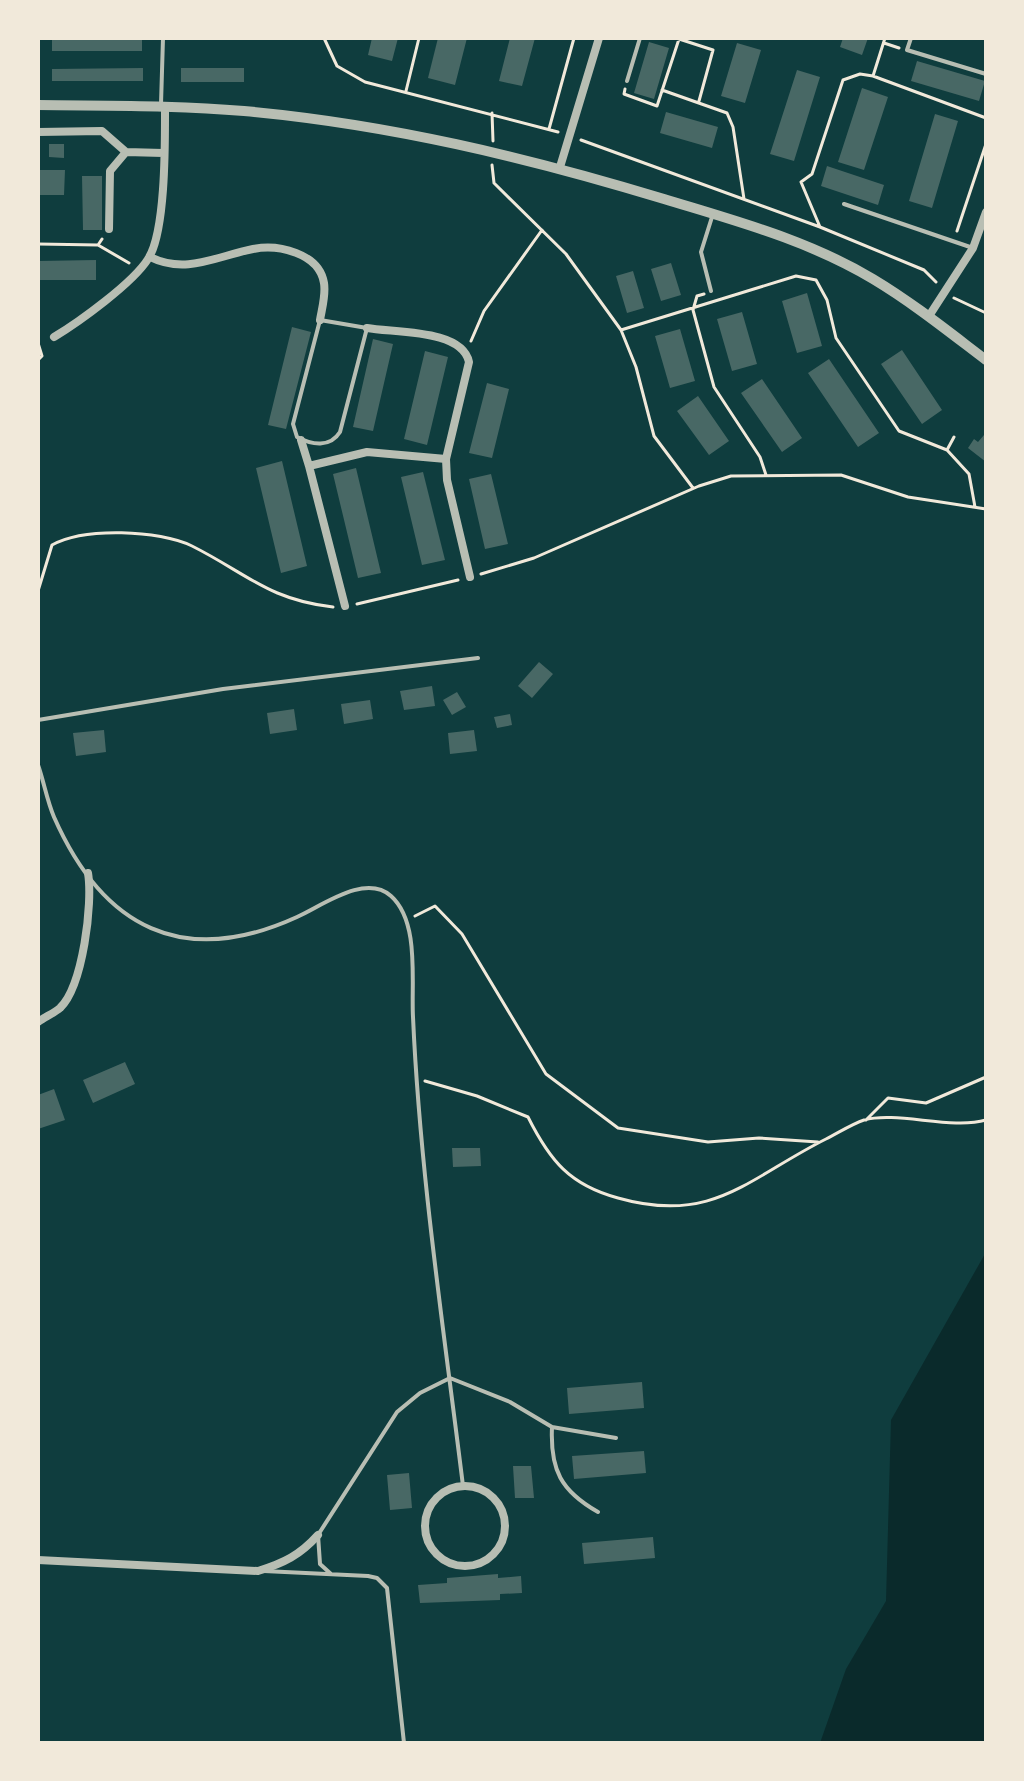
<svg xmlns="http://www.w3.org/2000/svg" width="1024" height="1781" font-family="Mulish,sans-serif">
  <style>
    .water { fill: #0a2a2b }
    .building { fill: #486865 }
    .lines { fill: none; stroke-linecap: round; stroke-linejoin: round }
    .path { stroke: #f1e9da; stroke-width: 3 }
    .service { stroke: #b8beb3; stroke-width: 4 }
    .minor { stroke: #b8beb3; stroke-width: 8 }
    .tertiary { stroke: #b8beb3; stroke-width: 10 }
  </style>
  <rect width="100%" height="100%" fill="#0f3d3e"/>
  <path class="water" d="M986,1252V1743H820L846,1669L886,1601L891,1420Z"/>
  <path class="building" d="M52,38H142V51H52Z
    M372,38H398L392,61L368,55Z
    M438,38H467L455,85L428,78Z
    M510,38H535L522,86L499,81Z
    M843,38H868L862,55L840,47Z
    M649,42L669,48L654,99L634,93Z
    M737,43L761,50L745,103L721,96Z
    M917,61L985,81L979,101L911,81Z
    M143,68V81H52V69Z
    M181,68H244V82H181Z
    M797,70L820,77L794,161L770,154Z
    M862,88L888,97L864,170L838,162Z
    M666,112L718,127L712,148L660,133Z
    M935,114L958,121L932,208L909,201Z
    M49,144H64V158L49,157Z
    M827,166L884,185L878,205L821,186Z
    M38,170H65L64,195H38Z
    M82,176H102V230H83Z
    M96,260V280H38V261Z
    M671,263L681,295L661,301L651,269Z
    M633,271L644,308L627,313L616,276Z
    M807,293L822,346L797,353L782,301Z
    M742,312L757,364L732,371L717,319Z
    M292,327L311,332L286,429L268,425Z
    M680,329L695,381L670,388L655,336Z
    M373,339L393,344L373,431L353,427Z
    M902,350L942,410L922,424L881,364Z
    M425,351L448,357L427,445L404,439Z
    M829,359L879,433L858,447L808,373Z
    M762,379L802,438L782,452L741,393Z
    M487,383L509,389L492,458L469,453Z
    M698,396L729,441L709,455L677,411Z
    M984,435L986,437V462L968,448L974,439L978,442Z
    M282,461L307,566L281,573L256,468Z
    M356,468L381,573L358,578L333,474Z
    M423,472L445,560L422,565L401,477Z
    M491,474L508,544L485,549L469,479Z
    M539,662L553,674L532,698L518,686Z
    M432,686L435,706L404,710L400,691Z
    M457,692L466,707L452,715L443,700Z
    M370,700L373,719L344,724L341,704Z
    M294,709L297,730L270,734L267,713Z
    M510,714L512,725L497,728L494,717Z
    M104,730L106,752L76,756L73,733Z
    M474,730L477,751L450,754L448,733Z
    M125,1062L135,1084L93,1103L83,1080Z
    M54,1089L65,1120L38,1129V1095Z
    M452,1148H480L481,1166L453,1167Z
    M642,1382L644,1408L569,1414L567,1388Z
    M644,1451L646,1473L574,1479L572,1456Z
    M513,1466H531L534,1498H515Z
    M409,1473L412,1508L390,1510L387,1475Z
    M653,1537L655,1558L584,1564L582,1543Z
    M498,1574V1578L521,1576L522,1593L500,1594V1600L420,1603L418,1585L447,1583V1578Z"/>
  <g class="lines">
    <path class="path" d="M324,38L337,66L365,82L558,132
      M676,38L713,50L699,101
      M884,43L899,48
      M873,76L986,118
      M625,89L624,94L657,106L679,39
      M662,90L727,113L733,127L744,199
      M406,91L419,38
      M492,113L493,141
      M549,129L574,38
      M581,140L820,227L924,270L936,282
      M492,165L494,183L566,254L621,330L636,367L654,436L693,488
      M820,227L801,182L812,174L843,80L860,74L873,76L885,38
      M957,231L986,144
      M38,244L98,245L102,239
      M98,245L129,263
      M704,294L697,296L693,310L714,387L760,457L766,475
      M954,298L986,313
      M621,330L796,276L816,280L827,300L836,338L899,431L947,450
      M471,341L484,311L542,230
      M38,343L42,356L38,360
      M954,437L947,450L969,474L975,507
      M481,574L534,558L699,486L731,476L841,475L908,497L986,509
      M38,591L52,545C84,527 159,530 192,546C246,573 269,600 333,607
      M357,604L458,580
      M415,916L435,906L462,934L546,1074L618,1128L708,1142L759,1138L818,1142
      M425,1081L477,1096L528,1117C550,1161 570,1185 618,1198C713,1225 748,1178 826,1139C838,1133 852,1124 864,1120C897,1111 951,1130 986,1120
      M866,1120L888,1098L926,1103L986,1077"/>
    <path class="service" d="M911,38L907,50L986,74
      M627,81L640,38
      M161,104L163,38
      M844,204L973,248
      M711,291L701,252L712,217
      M320,320L367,328L340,432C330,448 312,445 297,437L293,424Z
      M38,720L223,689L478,658
      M38,765C44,782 47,801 54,817C103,928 183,969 297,917C322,906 365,873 391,896C420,922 411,982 413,1017C420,1174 444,1331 463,1486
      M552,1427L616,1438
      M264,1571L368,1576L377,1578L387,1588L404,1743
      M331,1574L320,1564L318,1535L397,1412L420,1393L450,1378L510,1402L552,1427C550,1470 561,1491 598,1512"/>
    <path class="minor" d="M38,132L102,131L126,152L163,153
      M560,167L599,38
      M109,229L110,171L126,152
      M150,257C186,275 217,256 253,249C278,244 319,253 324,283C326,295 322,308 320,320
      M929,316L973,248L986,212
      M367,328C395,333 462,329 469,362L446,459L447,480L470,577
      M54,337C79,322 133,283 148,259C166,232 165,141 165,107
      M301,440L309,466
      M345,606L309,466L367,452L446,459
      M38,1022C45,1017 54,1013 60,1008C83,986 93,903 88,873
      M425 1526a40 40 0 1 1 80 0a40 40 0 1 1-80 0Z
      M38,1560L258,1571C284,1563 300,1555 318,1535"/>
    <path class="tertiary" d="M38,105C107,106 176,105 244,111C388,124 526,157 664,199C736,221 808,240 873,279C913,303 949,332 986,360"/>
  </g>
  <rect width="1024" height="1781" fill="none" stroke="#f1e9da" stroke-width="80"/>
</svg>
